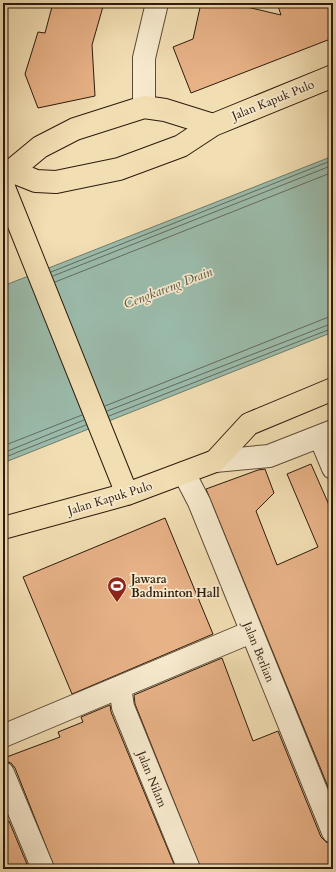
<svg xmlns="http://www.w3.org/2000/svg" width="336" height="872" font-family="Cardo,serif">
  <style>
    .water { fill: #9bbcac; stroke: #6f7b6c }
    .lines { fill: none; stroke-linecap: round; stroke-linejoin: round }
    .shore { stroke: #646b5c; stroke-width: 1 }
    .building { fill: #e8b287; stroke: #2d1a0c }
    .minor-casing { stroke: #5e4b36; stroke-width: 24 }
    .major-casing { stroke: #2d1a0c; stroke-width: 24 }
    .minor { stroke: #f7eace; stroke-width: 22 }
    .major { stroke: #f2deb3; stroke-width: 22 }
    .labels { text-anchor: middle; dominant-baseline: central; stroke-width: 3.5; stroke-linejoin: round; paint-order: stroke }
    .street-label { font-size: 12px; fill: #2d1a0c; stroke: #f7eace }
    .poi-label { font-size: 12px; font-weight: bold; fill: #2d1a0c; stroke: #f7eace; text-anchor: start }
    .water-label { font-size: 13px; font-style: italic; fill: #545344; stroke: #f7eace }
  </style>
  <rect width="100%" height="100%" fill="#f2deb3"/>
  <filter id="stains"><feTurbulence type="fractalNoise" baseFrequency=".005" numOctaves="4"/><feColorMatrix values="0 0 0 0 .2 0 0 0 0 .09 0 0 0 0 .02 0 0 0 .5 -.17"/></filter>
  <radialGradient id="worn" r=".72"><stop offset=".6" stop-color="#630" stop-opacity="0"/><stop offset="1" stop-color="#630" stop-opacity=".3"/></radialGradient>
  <path class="water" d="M333,156V332L3,463V286Z"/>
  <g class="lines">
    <path class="shore" d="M51,272L333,160
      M53,276L333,165
      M55,282L333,172
      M105,406L326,318L333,317
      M107,411L333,323
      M109,416L333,328
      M3,446L82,415
      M3,453L84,420
      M3,458L86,425"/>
  </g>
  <path class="building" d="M53,3H104L92,45L95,96L38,108L25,74L38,32L45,33Z
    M201,3H230L281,15L277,3H333V38L191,93L173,47L193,39Z
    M311,464L333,514V799L206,489L258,470L265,469L274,493L256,511L277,565L318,547L287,474Z
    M165,518L213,634L72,694L23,577Z
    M222,658L253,741L278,731L321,837L326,842L333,844V869H201L135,704L134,695Z
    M110,705L111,712L176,869H55L15,768L11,763L5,761L4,758L60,737L58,732L83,722L81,717Z
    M9,821L29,869H3V823Z"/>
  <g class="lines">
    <defs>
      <path id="minor" d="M144,107V58L157,3
        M320,437L333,468
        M215,461L269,456L333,431
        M184,473L199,502L333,832
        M120,687L123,707L189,869
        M3,736L251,632
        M3,773L43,869"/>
      <path id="major" d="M11,171L36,181L56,182L119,169L181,146L213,125L333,76
        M3,173L11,171L40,147L75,129L144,107L165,110L213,125
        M3,185L127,494
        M3,528L127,494L215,461L249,424L333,389"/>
    </defs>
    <use href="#minor" class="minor-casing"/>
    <use href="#major" class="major-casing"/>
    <use href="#minor" class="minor"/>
    <use href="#major" class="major"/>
  </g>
  <defs>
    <symbol id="stadium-pin" viewBox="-11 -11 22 30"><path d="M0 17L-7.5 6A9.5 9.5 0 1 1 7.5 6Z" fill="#8f2418" stroke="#f7eace"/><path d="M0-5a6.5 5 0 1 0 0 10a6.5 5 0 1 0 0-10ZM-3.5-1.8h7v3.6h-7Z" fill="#fff"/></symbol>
  </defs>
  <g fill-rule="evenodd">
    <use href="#stadium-pin" x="106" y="575" width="22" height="30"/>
  </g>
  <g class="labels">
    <g class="street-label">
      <text transform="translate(273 100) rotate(-22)">Jalan Kapuk Pulo</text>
      <text transform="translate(110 498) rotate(-17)">Jalan Kapuk Pulo</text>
      <text transform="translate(259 652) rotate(68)">Jalan Berlian</text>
      <text transform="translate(152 779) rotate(68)">Jalan Nilam</text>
    </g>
    <g class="poi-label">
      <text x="131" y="579">Jawara<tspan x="131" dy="14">Badminton Hall</tspan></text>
    </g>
    <g class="water-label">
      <text transform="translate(168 288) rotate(-21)">Cengkareng Drain</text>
    </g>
  </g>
  <rect width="336" height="872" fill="none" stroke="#f2deb3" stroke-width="16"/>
  <rect x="4" y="4" width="328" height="864" fill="none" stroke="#2d1a0c" stroke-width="2"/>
  <rect x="8" y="8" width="320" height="856" fill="none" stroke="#2d1a0c"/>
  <rect width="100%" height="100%" filter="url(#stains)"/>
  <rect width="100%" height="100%" fill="url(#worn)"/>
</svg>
